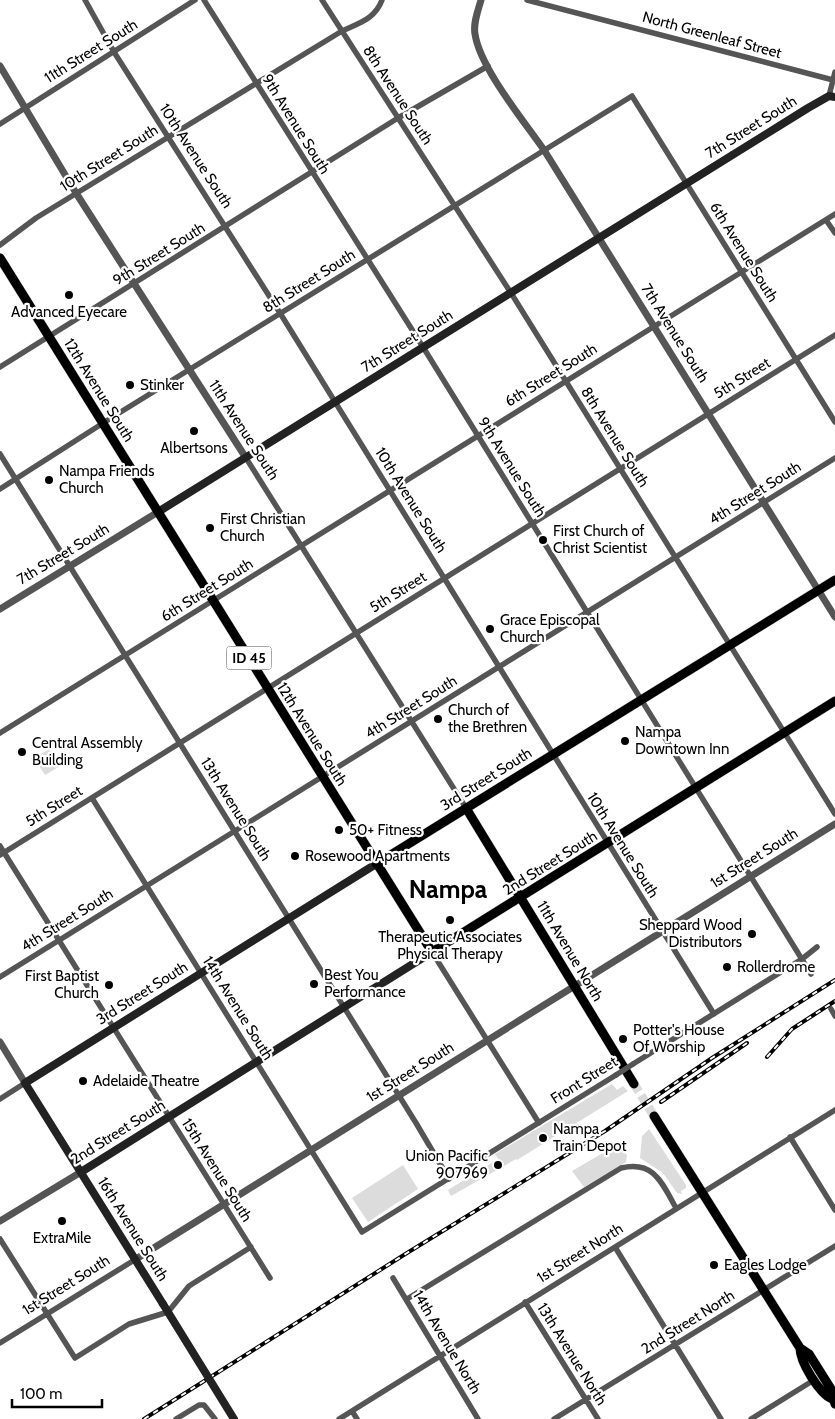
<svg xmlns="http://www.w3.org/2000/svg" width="835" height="1419" font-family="Cabin,sans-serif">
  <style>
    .green { fill: #dcdcdc }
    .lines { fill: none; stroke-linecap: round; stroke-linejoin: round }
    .primary-tunnel { stroke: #d9d9d9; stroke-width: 9; stroke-dasharray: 9 4.5; stroke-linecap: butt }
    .primary-casing { stroke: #dbdbdb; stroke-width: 10 }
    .minor { stroke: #555; stroke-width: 5.5 }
    .tertiary { stroke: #555; stroke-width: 7 }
    .secondary { stroke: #222; stroke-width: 8 }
    .primary { stroke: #000; stroke-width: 9 }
    .rail-casing { stroke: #000; stroke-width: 4 }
    .rail { stroke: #fff; stroke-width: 2; stroke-dasharray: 5.5; stroke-linecap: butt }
    .minor-bridge { stroke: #555; stroke-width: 5.5 }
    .secondary-bridge { stroke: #222; stroke-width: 8 }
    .poi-dot { fill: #000; stroke: #fff; stroke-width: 2 }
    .labels { text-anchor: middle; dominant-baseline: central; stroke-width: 4.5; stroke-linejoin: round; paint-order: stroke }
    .shield { fill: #fff; stroke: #4c4c4c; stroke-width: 1 }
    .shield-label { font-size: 14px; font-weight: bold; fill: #000 }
    .street-label { font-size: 15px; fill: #000; stroke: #fff }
    .poi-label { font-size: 15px; fill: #000; stroke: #fff; text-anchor: start }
    .town-label { font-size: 25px; font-weight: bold; fill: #000; stroke: #fff }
  </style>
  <rect width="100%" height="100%" fill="#fff"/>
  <path class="green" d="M49,749L60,766L45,775L34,758Z
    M612,1084L617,1090L623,1086L628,1091L517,1160L516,1159L451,1196L448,1190L498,1159L495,1154Z
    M649,1129L686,1185V1188L681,1191L682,1194L677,1193L663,1173L640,1158L642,1136Z
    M615,1146L627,1155L626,1162L584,1187L572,1171Z
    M403,1165L418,1189L368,1222L352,1198Z"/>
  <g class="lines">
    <path class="primary-tunnel" d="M634,1084L654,1116"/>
    <defs>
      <path id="primary" d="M0,258L432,952L835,701
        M466,808L634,1084
        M376,864L835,580
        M654,1116L800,1348L809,1354L831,1389L835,1404
        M800,1348C800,1362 819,1393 832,1399"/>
    </defs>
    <use href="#primary" class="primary-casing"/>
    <path class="minor" d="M85,0L114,52L280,313L714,1014
      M204,0L423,347L811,974
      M322,0L511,293L835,814
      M527,0L833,80
      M829,96L835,72
      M0,124L195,0
      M826,220L835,233
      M0,245L36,218L342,31C359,23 375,19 382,0
      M0,367L398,118L488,66
      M0,454L416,1123L449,1179
      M246,458L466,808
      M0,489L111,418L632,96L835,422
      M0,733L835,214
      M92,798L362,1232L616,1075
      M0,846L270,1278
      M0,855L835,335
      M432,952L539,1123
      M0,977L835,458
      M831,1009L835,1016
      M633,1064L802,959L817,947
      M0,1099L25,1083
      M790,1137L835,1210
      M0,1239L75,1358L129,1324L168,1312L189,1286L251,1247
      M615,1247L721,1419
      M393,1278L478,1419
      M407,1299L621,1168C654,1160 662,1183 676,1208
      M525,1302L598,1419
      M0,1343L136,1259
      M352,1411L357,1419
      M176,1419L199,1405H204L215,1419
      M339,1419L835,1110
      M554,1419L835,1246
      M751,1419L814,1380"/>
    <path class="tertiary" d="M481,0C478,11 473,23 475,34C480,68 524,121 544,150L835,617
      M0,66L76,193L246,458
      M0,609L158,512
      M0,1042L25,1083
      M0,1221L81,1172
      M136,1259L835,824"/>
    <path class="secondary" d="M158,512L808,108L829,96L835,97
      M81,1172L432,952
      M163,1304L25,1083L376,864"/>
    <use href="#primary" class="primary"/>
    <defs>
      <path id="rail" d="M767,1057L792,1029L835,1001
        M661,1102L747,1043
        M144,1419L407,1253L605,1131L712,1058L835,980"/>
    </defs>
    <use href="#rail" class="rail-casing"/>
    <use href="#rail" class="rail"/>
    <path class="minor-bridge" d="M616,1075L633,1064"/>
    <path class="secondary-bridge" d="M163,1304L234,1419"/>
  </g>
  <g class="poi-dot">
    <circle cx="69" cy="295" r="5"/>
    <circle cx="130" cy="385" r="5"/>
    <circle cx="194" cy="431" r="5"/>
    <circle cx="49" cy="480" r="5"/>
    <circle cx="210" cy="528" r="5"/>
    <circle cx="543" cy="540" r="5"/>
    <circle cx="490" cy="629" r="5"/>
    <circle cx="438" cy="719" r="5"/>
    <circle cx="625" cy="741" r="5"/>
    <circle cx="22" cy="752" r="5"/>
    <circle cx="339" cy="830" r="5"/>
    <circle cx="295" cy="856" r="5"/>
    <circle cx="450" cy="920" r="5"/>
    <circle cx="752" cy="934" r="5"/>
    <circle cx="727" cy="967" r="5"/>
    <circle cx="314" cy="984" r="5"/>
    <circle cx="109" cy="985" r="5"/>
    <circle cx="623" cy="1039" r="5"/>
    <circle cx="83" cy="1081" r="5"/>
    <circle cx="543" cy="1138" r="5"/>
    <circle cx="498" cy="1165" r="5"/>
    <circle cx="62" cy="1221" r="5"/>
    <circle cx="714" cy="1265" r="5"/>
  </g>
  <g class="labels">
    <rect class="shield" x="226.5" y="646.5" width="45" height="23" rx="4"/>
    <g class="shield-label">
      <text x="249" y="658">ID 45</text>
    </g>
    <g class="street-label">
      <text transform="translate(712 35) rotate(15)">North Greenleaf Street</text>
      <text transform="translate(91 51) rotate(-32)">11th Street South</text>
      <text transform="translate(398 95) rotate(57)">8th Avenue South</text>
      <text transform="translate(296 124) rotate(58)">9th Avenue South</text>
      <text transform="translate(751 127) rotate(-32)">7th Street South</text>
      <text transform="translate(196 156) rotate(57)">10th Avenue South</text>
      <text transform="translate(109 158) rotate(-32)">10th Street South</text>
      <text transform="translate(744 252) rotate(58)">6th Avenue South</text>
      <text transform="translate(159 254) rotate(-32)">9th Street South</text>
      <text transform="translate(309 281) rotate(-32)">8th Street South</text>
      <text transform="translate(675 333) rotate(58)">7th Avenue South</text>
      <text transform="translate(407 341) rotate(-32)">7th Street South</text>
      <text transform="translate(551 375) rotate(-32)">6th Street South</text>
      <text transform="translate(742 378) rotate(-32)">5th Street</text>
      <text transform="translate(99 390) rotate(58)">12th Avenue South</text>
      <text transform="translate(244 430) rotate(57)">11th Avenue South</text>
      <text transform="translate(615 437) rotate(58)">8th Avenue South</text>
      <text transform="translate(512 467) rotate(58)">9th Avenue South</text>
      <text transform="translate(755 493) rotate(-32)">4th Street South</text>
      <text transform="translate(411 500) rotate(58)">10th Avenue South</text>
      <text transform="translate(63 554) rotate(-31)">7th Street South</text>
      <text transform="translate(207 590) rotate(-32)">6th Street South</text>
      <text transform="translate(398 592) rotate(-32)">5th Street</text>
      <text transform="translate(411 707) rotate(-32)">4th Street South</text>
      <text transform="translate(312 734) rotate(58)">12th Avenue South</text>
      <text transform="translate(486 779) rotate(-32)">3rd Street South</text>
      <text transform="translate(54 806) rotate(-32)">5th Street</text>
      <text transform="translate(236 809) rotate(58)">13th Avenue South</text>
      <text transform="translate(623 845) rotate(58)">10th Avenue South</text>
      <text transform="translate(754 858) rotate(-32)">1st Street South</text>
      <text transform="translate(550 863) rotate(-32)">2nd Street South</text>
      <text transform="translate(67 920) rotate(-32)">4th Street South</text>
      <text transform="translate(570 951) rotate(59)">11th Avenue North</text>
      <text transform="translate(142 993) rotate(-32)">3rd Street South</text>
      <text transform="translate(238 1008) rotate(58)">14th Avenue South</text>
      <text transform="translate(410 1072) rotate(-32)">1st Street South</text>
      <text transform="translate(584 1080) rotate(-32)">Front Street</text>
      <text transform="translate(118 1132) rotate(-32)">2nd Street South</text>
      <text transform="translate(217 1170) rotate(58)">15th Avenue South</text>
      <text transform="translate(133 1229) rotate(58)">16th Avenue South</text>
      <text transform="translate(580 1253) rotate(-32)">1st Street North</text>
      <text transform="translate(66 1285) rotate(-32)">1st Street South</text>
      <text transform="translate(688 1322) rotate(-32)">2nd Street North</text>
      <text transform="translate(447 1342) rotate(59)">14th Avenue North</text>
      <text transform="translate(572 1354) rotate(58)">13th Avenue North</text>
    </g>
    <g class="poi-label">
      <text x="69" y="312" text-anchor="middle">Advanced Eyecare</text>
      <text x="140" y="385">Stinker</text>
      <text x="194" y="448" text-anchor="middle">Albertsons</text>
      <text x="59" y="471">Nampa Friends<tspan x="59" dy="17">Church</tspan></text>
      <text x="220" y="519">First Christian<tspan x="220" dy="17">Church</tspan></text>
      <text x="553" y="531">First Church of<tspan x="553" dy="17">Christ Scientist</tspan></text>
      <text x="500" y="620">Grace Episcopal<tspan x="500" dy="17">Church</tspan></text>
      <text x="448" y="710">Church of<tspan x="448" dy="17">the Brethren</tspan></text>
      <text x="635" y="732">Nampa<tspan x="635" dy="17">Downtown Inn</tspan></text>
      <text x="32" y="743">Central Assembly<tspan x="32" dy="17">Building</tspan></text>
      <text x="349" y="830">50+ Fitness</text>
      <text x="305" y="856">Rosewood Apartments</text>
      <text x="742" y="925" text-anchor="end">Sheppard Wood<tspan x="742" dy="17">Distributors</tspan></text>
      <text x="450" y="937" text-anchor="middle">Therapeutic Associates<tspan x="450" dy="17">Physical Therapy</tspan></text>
      <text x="737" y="967">Rollerdrome</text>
      <text x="324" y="975">Best You<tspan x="324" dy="17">Performance</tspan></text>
      <text x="99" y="976" text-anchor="end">First Baptist<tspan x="99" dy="17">Church</tspan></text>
      <text x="633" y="1030">Potter's House<tspan x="633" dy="17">Of Worship</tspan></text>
      <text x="93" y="1081">Adelaide Theatre</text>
      <text x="553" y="1129">Nampa<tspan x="553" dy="17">Train Depot</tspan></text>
      <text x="488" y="1156" text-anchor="end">Union Pacific<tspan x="488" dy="17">907969</tspan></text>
      <text x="62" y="1238" text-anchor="middle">ExtraMile</text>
      <text x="724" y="1265">Eagles Lodge</text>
    </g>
    <g class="town-label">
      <text x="448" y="889">Nampa</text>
    </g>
  </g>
  <path d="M12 1399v8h90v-8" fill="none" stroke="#000000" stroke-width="2.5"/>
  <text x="20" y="1399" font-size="15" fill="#000000" stroke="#ffffff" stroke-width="4" paint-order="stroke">100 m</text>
</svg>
